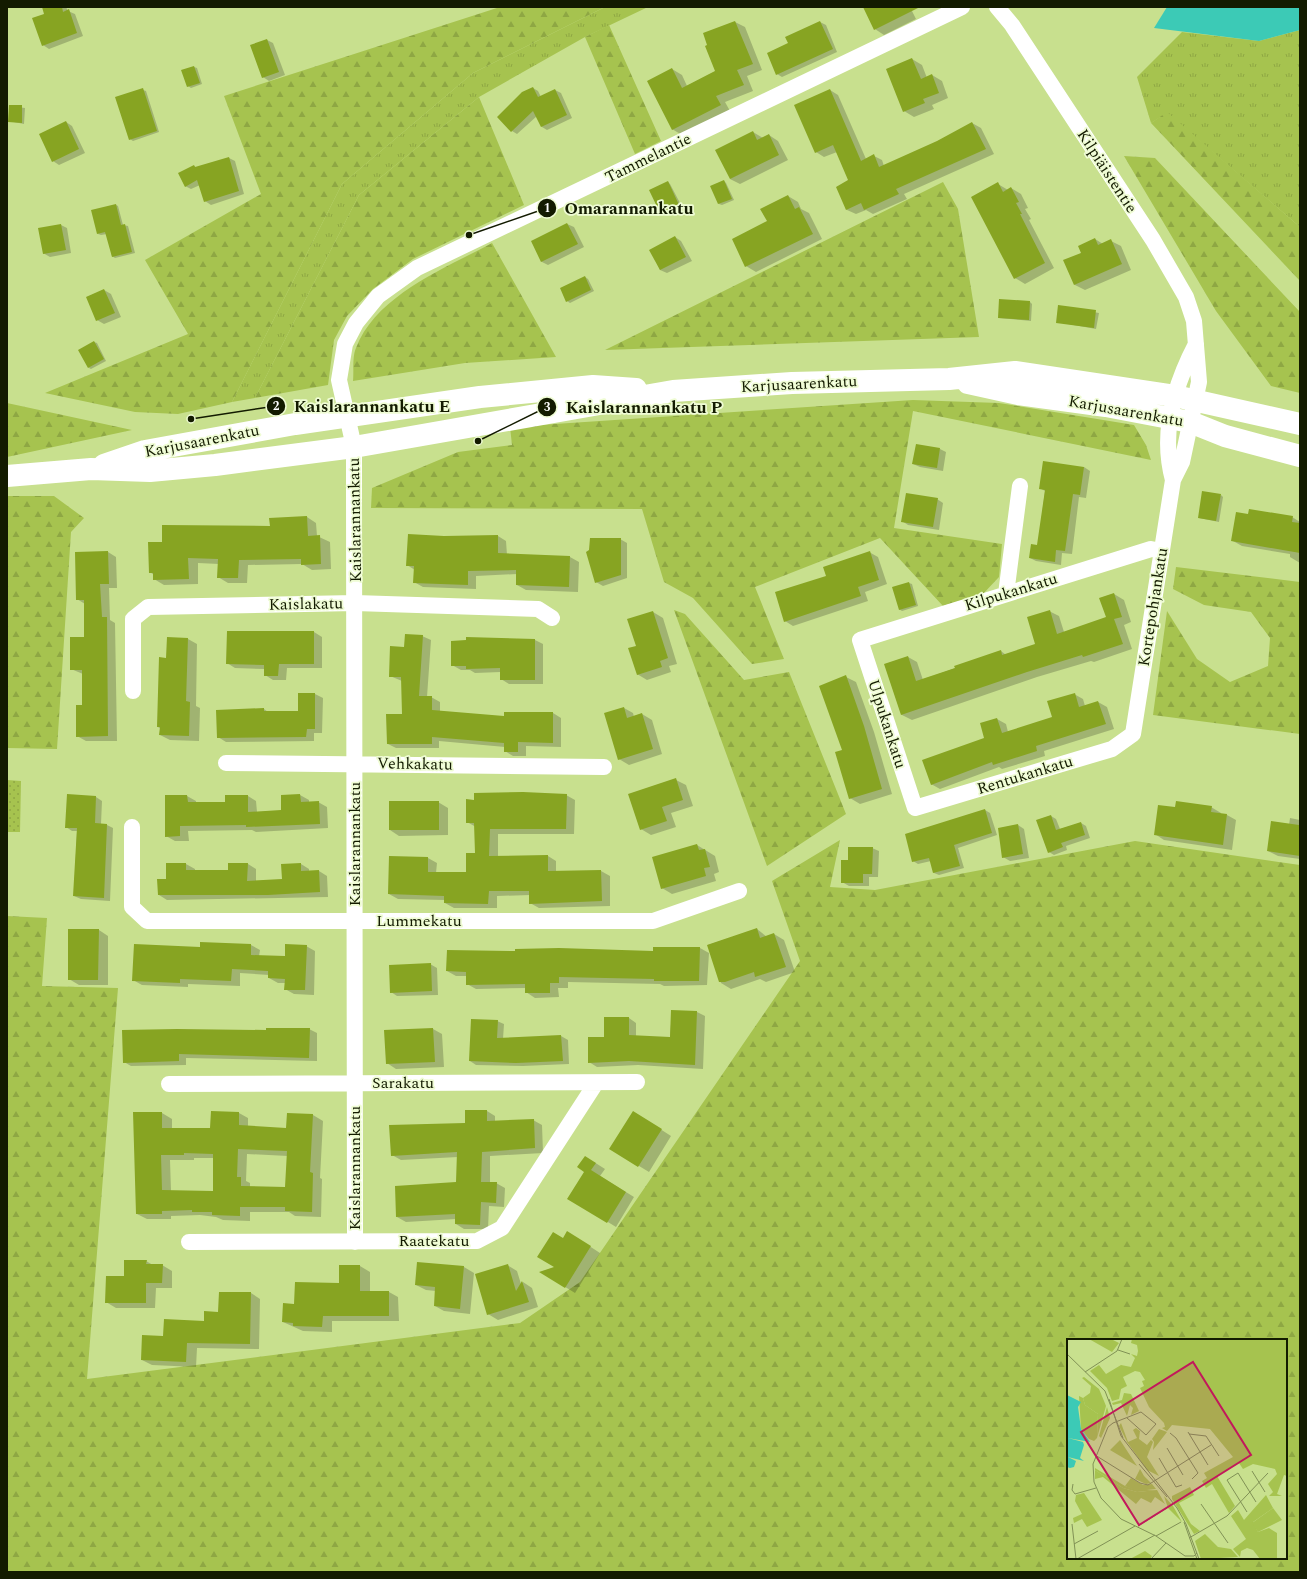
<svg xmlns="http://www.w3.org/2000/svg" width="1307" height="1579" font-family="Spectral,serif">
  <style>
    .grass { fill: url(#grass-tufts) }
    .forest { fill: url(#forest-firs); fill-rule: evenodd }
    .park { fill: url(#park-dots) }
    .water { fill: #3ccab6 }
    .shadow { fill: #0003; fill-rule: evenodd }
    .building { fill: #87a422; fill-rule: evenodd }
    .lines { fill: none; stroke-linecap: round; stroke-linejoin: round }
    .street { stroke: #fff; stroke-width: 16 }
    .secondary { stroke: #fff; stroke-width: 22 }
    .labels { text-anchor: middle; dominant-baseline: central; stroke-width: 3.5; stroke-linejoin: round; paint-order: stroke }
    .street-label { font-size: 16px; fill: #131b00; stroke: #effcd4 }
    .inset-road { fill: none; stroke: #809155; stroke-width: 1 }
    .view { fill: #c2185b; fill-opacity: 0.15; stroke: #c2185b; stroke-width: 2 }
    .inset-edge { fill: none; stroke: #131b00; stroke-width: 2 }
    .leader { fill: none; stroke: #131b00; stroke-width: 1.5 }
    .callout-dot { fill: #131b00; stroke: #effcd4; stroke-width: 1.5 }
    .mark-label { font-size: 12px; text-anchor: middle; font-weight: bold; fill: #fff }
    .callout-label { font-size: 17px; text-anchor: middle; font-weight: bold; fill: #131b00; stroke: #effcd4; stroke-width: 3.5; stroke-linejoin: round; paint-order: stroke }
  </style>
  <defs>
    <pattern id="grass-tufts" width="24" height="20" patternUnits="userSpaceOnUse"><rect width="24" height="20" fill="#a6c34f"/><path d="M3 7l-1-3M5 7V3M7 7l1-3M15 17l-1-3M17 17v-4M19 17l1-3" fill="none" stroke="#8ea743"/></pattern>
    <pattern id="forest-firs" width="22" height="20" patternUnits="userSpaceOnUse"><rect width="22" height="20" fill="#a6c34f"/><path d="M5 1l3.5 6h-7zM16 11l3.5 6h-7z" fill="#8ea743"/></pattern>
    <pattern id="park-dots" width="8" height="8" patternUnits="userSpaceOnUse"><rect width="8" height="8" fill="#a6c34f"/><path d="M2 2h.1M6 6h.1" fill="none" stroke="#8ea743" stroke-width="1.8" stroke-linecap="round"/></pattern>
  </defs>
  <rect width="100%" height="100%" fill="#c8e08e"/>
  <path class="grass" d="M605,7H648L585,37L479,97L359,195L255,398L232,402L342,184L473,73Z
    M1300,30V227L1167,113L1151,123L1137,77L1182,32L1259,41Z"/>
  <path class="forest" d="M500,7H605L473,73L342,184L232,402L178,414L135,412L45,393L188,334L145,260L261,194L224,96Z
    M609,25L661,141L635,154L585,37Z
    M479,97L524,205L413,259L373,289L347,316L334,340L328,385L255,398L359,195Z
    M1167,112L1300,227V281L1151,123Z
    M1124,156L1155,158L1300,312V393L1271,386L1216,311Z
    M943,182L958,209L979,337L605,350Z
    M492,243L556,357L465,363L353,381C354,371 352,357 356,348C376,295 446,268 492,243Z
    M913,400L999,403L1134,425L1146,445L1151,460L913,411L894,528L1002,544L999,577L983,594L943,606L880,538L755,587L784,659L752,664L693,598L664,582L642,509L371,508L372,488L458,452L512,445L510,427Z
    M7,403L132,430L7,457Z
    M7,496H54L84,518L71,532L57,749L7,748Z
    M1176,567L1300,582V734L1153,715L1167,611L1197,659L1230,682L1268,666L1270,638L1251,612L1204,605L1173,589Z
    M674,610L685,614L744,680L789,672L846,814L767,866Z
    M840,840L830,887L875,890L1135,841L1300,865V1572H7V916L47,918L42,986L118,988L87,1379L520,1323L580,1282L800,961L772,881ZM1068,1340H1286V1558H1068Z"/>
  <path class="park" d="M7,780L21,781L20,832H7Z"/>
  <path class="water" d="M1167,7H1300V30L1259,41L1154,28Z"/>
  <path class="shadow" d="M45,7H66L68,11L75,14L83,36L49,49L43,45Z
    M864,7H910L916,19L884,35L875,29Z
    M735,22L745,27L762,70L747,76L753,91L725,102L730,111L682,135L672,129V69L682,75L687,86L716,71Z
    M820,22L826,25L837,52L782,77L777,74L790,44Z
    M267,40L273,43L285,75L269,81L263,77Z
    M912,59L922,65L927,78L932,75L942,81L948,98L932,105L934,109L914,117L904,111Z
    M194,67L197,68L202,84L191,88L188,86Z
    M533,88L538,91L541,97L555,90L561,93L572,118L547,130L542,127L537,116L517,134L512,131L498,117Z
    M143,90L146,91L159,132L133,141L130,139Z
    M830,90L838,95L866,159L874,156L882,160L884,166L938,142L972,123L981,128L994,154L904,194L907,199L873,214L866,210L856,214L847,210L837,187L850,181L837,152L824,157L816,152Z
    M10,106L25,108L24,124L9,121Z
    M66,122L72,126L85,153L59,165L53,161Z
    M753,132L763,138L769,135L778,141L788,160L740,184L730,179Z
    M229,158L235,161L244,194L211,205L205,201L200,185L191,189L185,186L194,166L197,168Z
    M724,181L726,183L734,200L722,205L719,204L712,187Z
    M668,182L670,184L680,203L661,213Z
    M998,184L1008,190L1011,188L1021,194L1028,208L1025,209L1031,219L1029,220L1054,268L1025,284L1015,278Z
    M788,196L798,202L801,209L809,213L822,239L756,272L746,266L768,222Z
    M116,205L118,206L123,225L128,226L135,253L115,258L112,256L107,234L101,235L98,234Z
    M680,205L681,206L662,213Z
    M567,224L574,227L584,247L548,265L542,262L532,242Z
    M61,225L67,228L71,253L50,257L43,253Z
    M675,237L681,241L692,261L667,273L660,270L651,250Z
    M1095,239L1103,244L1111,241L1121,246L1131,270L1085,290L1075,285L1065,261L1082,253Z
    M585,277L588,279L594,291L570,303L567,301Z
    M104,290L111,294L121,317L104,324L97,320L87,297Z
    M1030,302L1032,304L1031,321L999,318Z
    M1059,306L1099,313L1096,329L1057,322Z
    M94,342L97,343L106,361L91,369L89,368Z
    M940,449L946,452L943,471L920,467L913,464Z
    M1084,467L1090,471L1086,498L1079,497L1072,554L1062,553L1061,565L1036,561L1030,558L1038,546L1045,491L1040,488Z
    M1221,495L1223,497L1219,522L1199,518Z
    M937,499L943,503L939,530L908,525L902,521Z
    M307,517L316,523L317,536L330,542L331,569L312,570L302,564L248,565L247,583H228L218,577L219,564L198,563V584L164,585L154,579V575L150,572L163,543L271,527Z
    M1292,517L1300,522V563L1290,557V554L1242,546L1233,541Z
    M498,536L506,541L507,555L570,557L579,562L578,592L526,590L517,585V574L476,576V589L423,587L414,582L415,570L407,565L444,537Z
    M620,539L627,543V578L603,586L596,582Z
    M108,552L116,557L117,588H109L110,620L115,623L117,741H86L77,736L83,706V674L71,669L85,638V604L77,599Z
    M869,552L878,557L887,584L865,592L868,601L793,626L785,621L828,576Z
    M909,583L912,584L918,606L902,611L899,609Z
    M1114,594L1124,600L1131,622L1124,625L1132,649L1094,662L1091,661L1037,677L912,720L902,715L886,664L908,657L917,662L923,680L1001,651L1006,655L1037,645L1049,611L1059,616L1064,632L1107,618Z
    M653,612L663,618L677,664L669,666L671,672L647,680L637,674V646Z
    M314,632L322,637V668H287L286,680H273L265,675V669L235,668L227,663Z
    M422,636L431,640L427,697H431L440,702V712L505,717V713H553L561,718V747L526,746V756H513L505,751V747L439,741V748H396L388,744L403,715L402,681L390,676L405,648Z
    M188,639L197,644L196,706L200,708L199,741L170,740L160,735L161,729L158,727L167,659Z
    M535,640L543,644V684H509L501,679V672L475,673L470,670H461L452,665Z
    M846,677L856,682L874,732L892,794L860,804L850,798L843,751Z
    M315,694L323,698L322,733H314V741L226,742L218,737L264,709L268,712H299Z
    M1074,694L1083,699L1085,706L1098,702L1107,707L1114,729L1044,751L1045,756L1002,769L999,767L940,789L931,784L986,738L997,719L1006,724L1008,732L1053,718Z
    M624,708L633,713L634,717L642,714L652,720L662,754L629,765L619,759Z
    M676,780L686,785L693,806L671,813L676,827L651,835L641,829Z
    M68,795L96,797L102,801L101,824L107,825L113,828L110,901L81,899L74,896L77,831H72L66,827Z
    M300,795L309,800V803L318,802L327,807L328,828L256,832L252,830L188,831L189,841H175L166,836L187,796L196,801V803H226L248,796L256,801L257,812L282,811V796Z
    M566,795L575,800L574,834H498V857L548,856L556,861V872L601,871L610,876V906L539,908L530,903V895L497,896V908H454L445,903V900L398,899L389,894L428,858L437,863L436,873H467L476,854V827L467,822L475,801Z
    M438,802L448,808V835L399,836L390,830Z
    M1211,807L1221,813V814L1227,815L1236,820L1232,850L1164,840L1155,834L1176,808Z
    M985,810L990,813L997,835L958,848L964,868L939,875L934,873L931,861L918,864L913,861Z
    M1051,816L1056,819L1060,829L1081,823L1086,826L1090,838L1066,846L1067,850L1054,855L1049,852Z
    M1290,818L1300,820V859L1278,856L1268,851L1289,825Z
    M1018,825L1024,829L1029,858L1010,861L1003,857Z
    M697,845L715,856L719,872L714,874L716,881L672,894L662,888Z
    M872,848L879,851L878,877H869V886H849L842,882L849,861Z
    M186,864L195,869V871H229V864H248L256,869V882L283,880L301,864L309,869V872L319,871L327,876L328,897L167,900L159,895L167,880Z
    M757,929L767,937L774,934L784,940L795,972L766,982L760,979L731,989L721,983L708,945Z
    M99,930L108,936V985H79L69,979Z
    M251,945L260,950L259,956L286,957L306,946L315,951L314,995L294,994L285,989L286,983H278L269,978V975L240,973V986L188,984V987L142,985L133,980L201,948Z
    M654,948H700L709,953L707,985L664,986L660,984L568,982V988H558L559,997L535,998L526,992V988L476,989L467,984V976H456L447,971L654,952Z
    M430,964L437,968L438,995L397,996L391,992Z
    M672,1011L697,1012L705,1016L703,1069L638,1065L597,1067L589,1062L605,1038L629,1018L636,1023V1036L670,1038Z
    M497,1021L504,1024L503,1039L561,1036L568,1040L569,1064L523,1066L476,1065L470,1061Z
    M309,1029L317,1033V1061L186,1058V1065L131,1066L124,1062L267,1031Z
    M433,1029L442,1034L444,1067L396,1069L387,1063Z
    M487,1111L495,1116V1122L533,1120L542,1125L543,1153L490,1156V1183H496L505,1188L504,1207L489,1206L488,1229H464L456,1224V1219L406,1222L397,1217L457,1183L458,1157L401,1160L392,1155L466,1124Z
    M134,1113H162L172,1119V1129H211L239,1113L248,1118V1127L287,1129L288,1114L313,1115L323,1121L320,1178L322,1179L321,1217L295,1216L289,1212H250V1221L223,1220L216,1217L200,1215L171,1216V1219H147L137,1214ZM247,1154L288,1156L286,1188L250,1187V1183L246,1181ZM194,1158H214V1192L171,1191L170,1160H194Z
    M643,1118L671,1136L649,1172L611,1149Z
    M594,1162L605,1169L600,1176L634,1197L616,1227L569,1198Z
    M577,1238L600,1253L575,1293L541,1272L556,1268L564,1239Z
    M146,1261L153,1265H162L172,1271V1288H156L155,1308H116L106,1302L125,1277Z
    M418,1263L464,1267L474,1273L470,1314L444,1311L435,1306L436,1291L426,1290L416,1285Z
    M507,1265L517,1271L521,1284L523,1282L532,1288L538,1307L498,1320L488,1314Z
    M340,1266H360L370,1272V1292H389L398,1297L399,1321H332V1332L303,1331L283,1322L295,1305L340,1284Z
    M251,1293L260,1299L259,1349L197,1348L196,1367L152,1365L142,1360L164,1337L205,1322Z"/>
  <path class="building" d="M42,7H62L63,12L69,9L77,33L42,46L32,18L44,14Z
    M863,7H920L874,30Z
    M735,21L753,64L737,70L744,85L716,96L721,105L672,130L647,81L672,68L682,88L715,71L705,46L707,45L703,33Z
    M820,21L833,49L776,75L767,53L788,43L785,37Z
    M267,39L279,72L262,78L250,45Z
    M912,58L921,79L932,74L939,93L923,99L925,103L903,112L886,69Z
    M194,66L200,83L187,87L181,70Z
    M533,87L538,97L555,89L567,115L541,127L533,111L511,132L497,117L522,92Z
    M143,88L157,131L129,140L115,97Z
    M830,89L861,161L874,154L879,167L937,141L972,122L986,149L896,189L899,194L864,210L861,203L846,210L836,187L848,180L833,145L815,153L794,105Z
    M9,105H22V123L8,122Z
    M66,121L79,149L52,162L39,134Z
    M753,131L757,140L769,134L779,155L730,179L715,150Z
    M229,157L239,191L204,202L197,180L185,187L178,173L194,165L195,167Z
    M724,180L732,199L718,204L710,186Z
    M668,181L679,205L660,213L649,190Z
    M998,182L1003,192L1011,187L1019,202L1016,203L1022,214H1020L1045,263L1014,279L971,197Z
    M788,195L795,209L799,207L813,234L745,267L732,239L767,221L760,209Z
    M116,204L121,225L125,224L132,252L112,257L105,232L97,234L91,210Z
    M567,223L578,244L541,262L531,241Z
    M61,224L66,250L43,254L38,228Z
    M675,236L686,257L660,270L649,250Z
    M1095,238L1098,245L1111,239L1122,264L1074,285L1063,260L1081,253L1078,246Z
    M585,276L591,290L566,302L560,288Z
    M104,289L115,313L96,321L86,297Z
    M999,299L1030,301L1029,320L998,318Z
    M1058,305L1096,310L1094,328L1056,323Z
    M94,341L104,359L88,368L78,350Z
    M916,444L940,448L937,468L912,464Z
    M1043,461L1084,467L1080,495L1073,494L1065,551L1056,550L1055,562L1029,558L1031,544L1037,545L1045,490L1039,489Z
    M1202,491L1221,494L1216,521L1198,518Z
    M906,493L938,498L933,527L901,522Z
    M1249,509L1293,516L1292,522L1300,523V553L1231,541L1236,512L1248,514Z
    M307,516L308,536L320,535L321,564L301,565V559L239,560L238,578H217L218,559L188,558L189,579L153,580V573H149L148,542H162V525L270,526L269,518Z
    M408,534L444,536L498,535V553L570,556L569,587L516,585V570L468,571V585L413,583L414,566H406Z
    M590,538H621V575L595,583L586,552L589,550Z
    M108,551L109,584H100L102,617H107L108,736L76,737V705H82V670H70V637H84V600H76L75,552Z
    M870,551L879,580L858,587L861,596L784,622L775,592L826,576L823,567Z
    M909,582L916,605L899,610L892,587Z
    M1114,593L1122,617L1114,619L1123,644L1083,657L1082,655L1027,672L901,715L884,664L908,656L916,681L955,668L954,666L1001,650L1002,655L1035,644L1027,617L1050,610L1057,634L1106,617L1099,598Z
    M653,611L668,658L660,661L662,667L637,675L628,648L636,646L627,619Z
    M227,631H314V664H279L278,676H264V665L226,664Z
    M405,634L423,635L419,696H432V710L504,716V712H553V743L518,742V752H504V743L432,737V744H387L386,714H402L401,677H389L390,646L404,647Z
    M167,637L188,638L186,701L190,702L189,736L159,735L160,727H157L159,657L166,658Z
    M466,637L535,639V680H500V668L466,669V666H451V641L466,640Z
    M846,675L864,726L882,789L849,799L835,752L842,750L819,686Z
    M298,693H315V729H307L306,737L217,738L216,710L264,708V711H298Z
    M1075,693L1079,707L1098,701L1106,724L1036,746L1037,751L993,765L992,762L931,785L922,760L984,738L980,723L997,718L1002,733L1052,717L1047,701Z
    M624,707L627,718L642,713L653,749L618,760L604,713Z
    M676,778L683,800L662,807L667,821L640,830L628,794Z
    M523,792L567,794L566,829H490L489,856L548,855V871L601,870L602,901L529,904V891H489L488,904L444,903V896L388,894L389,856L428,857V872H466V853H475L474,823H466V799L474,800V793Z
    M67,794L96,796L95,823L107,824L104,898L73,896L77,828H65Z
    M300,794L301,802L319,801L320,824L246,827V825L180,826V836L165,837V795H187L188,802H225V795H248V812L281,810V795Z
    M389,801H439V830H389Z
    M1176,801L1212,806L1211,812L1227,814L1223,845L1154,835L1158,805L1175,807Z
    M985,809L992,833L954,845L960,866L933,873L929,858L912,862L905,834Z
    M1051,815L1056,830L1081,822L1085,835L1061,843L1063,847L1048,853L1036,820Z
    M1271,821L1299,825L1300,856L1267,851Z
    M1018,824L1023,854L1002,858L998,828Z
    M697,844L699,850L705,849L710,867L704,868L706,876L661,889L652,857Z
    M848,847H873L872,874H863V883H841V860H848Z
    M166,863H186V870H228V863H248L247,881L282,879L281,864L301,863V871L319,870L320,892L268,895H158L157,879H166Z
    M757,928L760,938L774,933L786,967L755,977L754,972L725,982H719L707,945Z
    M68,929H99L98,980H68Z
    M200,942L251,944V955L285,956V944L307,945L305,990H284L285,979L268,978V971L232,969L231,981L180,979V983L132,981L134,944L200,947Z
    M653,947H700L699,981H654V979L559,977V983H550V993H525V984L466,985V972L446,971L447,950L515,951V949L559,948L653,951Z
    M431,963L432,991L390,993L389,965Z
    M671,1010L697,1011L695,1065L629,1061L588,1063V1037H604V1017H629V1035L670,1037Z
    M471,1019L498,1020L497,1038L561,1035L563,1061L516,1063L469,1061Z
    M266,1028H310L309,1058L179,1054V1061L123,1063L122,1030L177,1029L266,1030Z
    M433,1028L435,1062L386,1064L384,1030Z
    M465,1110H487V1121L534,1119L535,1148L482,1152L481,1182H497L496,1203L481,1202L480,1225L455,1224V1214L396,1217L395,1186L456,1182L457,1152L391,1156L389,1125L465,1123Z
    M211,1111L239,1112V1125L286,1128L287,1113L313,1114L310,1172L313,1173L312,1212L285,1211V1207H240V1216L212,1215V1212H192V1210L162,1211V1214H136L133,1112H162V1128H210ZM238,1149L287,1151L285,1187L241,1186V1177H237ZM184,1153L213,1154V1191L162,1190L161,1155H184Z
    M633,1111L662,1129L638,1167L609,1149Z
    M585,1156L596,1163L591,1170L626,1192L607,1223L567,1199L584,1172L577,1167Z
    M567,1231L591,1246L565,1288L539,1272L554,1267L537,1257L553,1232L563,1238Z
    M124,1260H147L146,1264H163L162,1283H146V1303H105L106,1276H124Z
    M417,1262L464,1266L460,1309L434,1306L435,1287L415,1285Z
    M508,1264L516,1291L522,1281L529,1302L487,1315L475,1274Z
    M339,1265H360V1291H389V1316H323L322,1327L293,1326V1323L282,1322L283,1303L294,1304L295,1282L339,1283Z
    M219,1292H251L250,1344L187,1343L186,1362L141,1360L142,1335L163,1336L164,1319L204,1321V1311L218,1312Z"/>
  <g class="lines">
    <path class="street" d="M997,7L1012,25L1153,240L1186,297L1194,321L1199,382L1182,462L1173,480L1133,734L1112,749L915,808L860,640L1151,549L1162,551
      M1173,480C1160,433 1174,386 1196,344
      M1006,594L1020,486
      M133,691V619L148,607L355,603L538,609L552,618
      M226,763L604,767
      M132,827V907L147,921H653L739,891
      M169,1084L637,1082
      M189,1242L477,1241L502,1228L596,1083
      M355,1242L354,483V447L339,380L345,344L356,323L378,296L417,268L962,7"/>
    <path class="secondary" d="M968,383L1018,394L1106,406L1190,422L1225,436L1300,456
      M104,465L145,451L295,424L480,397L593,386L636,389
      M7,476L91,469L150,471L215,465L354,447L673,391L792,383L949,379L1015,372L1175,396L1300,424"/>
  </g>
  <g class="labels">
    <g class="street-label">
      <text transform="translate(648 158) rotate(-26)">Tammelantie</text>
      <text transform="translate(1107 171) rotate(57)">Kilpiäistentie</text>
      <text transform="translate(799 384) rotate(-3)">Karjusaarenkatu</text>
      <text transform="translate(1126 411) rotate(10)">Karjusaarenkatu</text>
      <text transform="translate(202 441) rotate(-11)">Karjusaarenkatu</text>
      <text transform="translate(355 520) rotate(-91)">Kaislarannankatu</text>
      <text transform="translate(1011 592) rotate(-17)">Kilpukankatu</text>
      <text transform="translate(306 604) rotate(-1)">Kaislakatu</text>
      <text transform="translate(1153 607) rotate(-81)">Kortepohjankatu</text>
      <text transform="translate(887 724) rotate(72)">Ulpukankatu</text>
      <text transform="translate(415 764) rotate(1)">Vehkakatu</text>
      <text transform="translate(1025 775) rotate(-17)">Rentukankatu</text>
      <text transform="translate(355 844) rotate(-90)">Kaislarannankatu</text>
      <text x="419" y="921">Lummekatu</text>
      <text x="403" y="1083">Sarakatu</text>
      <text transform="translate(355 1168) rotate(-90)">Kaislarannankatu</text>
      <text x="434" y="1241">Raatekatu</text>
    </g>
  </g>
  <g transform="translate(1067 1339)">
    <rect width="220" height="220" fill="#c8e08e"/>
    <path d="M12,57L16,59L18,66L31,75L30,99L27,102L22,100L14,90ZM28,129L58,147L70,151H90L70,153L56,149L28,131Z" fill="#a6c34f"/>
    <path d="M22,0H44L52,4L45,13ZM65,0H220V137L217,136L210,155L215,157H202L206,153L201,145L210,135L208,130L186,125L176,130L172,124L150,137L168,167L162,174L145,145L139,149L135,142L140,139L137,134L166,118L143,90L105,86L100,92L95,89L98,88L97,84L82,68L73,49L77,47L75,42L78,41L73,33L68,32L56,38L60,47L54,50L52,60L45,62L40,49L23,32L32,26L39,35L54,26L64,28L68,19L64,15L70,17L71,12L70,6L64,4ZM17,38L32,50L37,62L39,67L30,99L31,75L18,66L16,59L23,54L24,47L15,39ZM57,54L64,55L72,72L64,76L66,69L63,66L60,77L54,64L46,66L45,64L55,61ZM40,68L43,79L34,99L32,97ZM54,84L61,103L70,99L66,91L69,89L73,92L72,100L80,106L84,101L86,103L80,118L92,137L80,131L60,103L52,87ZM92,90L100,93L86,111L87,103L85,100ZM53,101L70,127L43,111ZM73,130L77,137L84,144L79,145L68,140ZM28,131L56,149L70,153L90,151L98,165L88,158L84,164L74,159L69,165L36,138L28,140ZM64,139L76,146L85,145L89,150L70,152L58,147ZM123,148L127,156L112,164L124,185L133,192L127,195L105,160V157ZM17,154L35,181L20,188L15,180L7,184L6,179L15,175L8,162L9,156ZM199,156L206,169L186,183L191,193L202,189L210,194V220H220H193L186,211L180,209L174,212L173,218L166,210L179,200L164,177L171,171L177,181ZM97,157L106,167L115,183L101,169ZM138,195L151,208L164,210L171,218L134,220L128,202ZM78,212L85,217L83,220H63Z" fill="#a6c34f"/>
    <path d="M206,169L215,181L191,193L185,184Z" fill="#a6c34f"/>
    <path d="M0,56L14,63L11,68L14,90L23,103L1,99L16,103L17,106L13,119L17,122L1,118L9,122L7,128L3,129L0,128Z" fill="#3ccab6"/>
    <path class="inset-road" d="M51,11L63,15M0,15L38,52L56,99M18,33L50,12L55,0M42,60L54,97L110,169L119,185L132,220M60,79L79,96L89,85L74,73L46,84L41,88L26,125L27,143L34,159L54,180L89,197L118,217H127L130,214M121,93L141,126M103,94L109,99L131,134L125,140M122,95L139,97L152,117M100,109L116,136M28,116L73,144L81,146L144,106M92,119L109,148L115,146M72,125L100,158M185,132L198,153M6,145L5,151L8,155L29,149M134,165L161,204M180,173L160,141L171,134L189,163M117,183L130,220M5,185L9,220M71,187L100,169M89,197L114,183M122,199L160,177L201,134M220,200V213M7,205L31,192M10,220L68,187M45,220L88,196M84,220L99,204"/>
    <path class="view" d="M126,23L184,116L72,186L14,93Z"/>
    <rect width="220" height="220" class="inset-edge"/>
  </g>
  <path class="leader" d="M469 235L547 208M191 419L276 406M478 441L547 407"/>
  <g class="callout-dot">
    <circle cx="469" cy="235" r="4"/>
    <circle cx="191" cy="419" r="4"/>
    <circle cx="478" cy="441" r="4"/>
    <circle cx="547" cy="208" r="10"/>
    <circle cx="276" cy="406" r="10"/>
    <circle cx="547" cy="407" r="10"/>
  </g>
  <g class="mark-label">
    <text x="547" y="212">1</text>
    <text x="276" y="410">2</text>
    <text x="547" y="411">3</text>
  </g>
  <g class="callout-label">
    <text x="629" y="214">Omarannankatu</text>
    <text x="372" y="412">Kaislarannankatu E</text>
    <text x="644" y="413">Kaislarannankatu P</text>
  </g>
  <rect width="1307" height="1579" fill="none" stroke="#131b00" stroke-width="16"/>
</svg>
